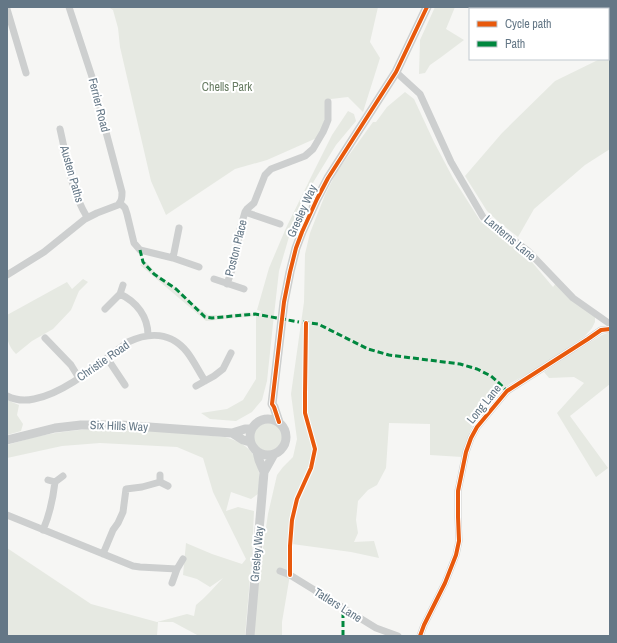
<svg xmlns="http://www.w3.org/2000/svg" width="617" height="643" font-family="'Archivo Narrow',sans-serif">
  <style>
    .green { fill: #e6e9e2 }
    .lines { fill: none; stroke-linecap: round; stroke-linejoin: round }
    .minor { stroke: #cdcfcf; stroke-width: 7 }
    .tertiary { stroke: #cdcfcf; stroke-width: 9 }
    .quiet { stroke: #00873e; stroke-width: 3; stroke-dasharray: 6 3; stroke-linecap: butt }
    .cycleway-casing { stroke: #fff; stroke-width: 6 }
    .cycleway { stroke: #e8590c; stroke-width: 4 }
    .labels { text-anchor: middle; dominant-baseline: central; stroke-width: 4; stroke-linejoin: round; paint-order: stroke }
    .park-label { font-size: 12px; fill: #687c63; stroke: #fff }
    .street-label { font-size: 12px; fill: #647786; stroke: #fff }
  </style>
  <rect width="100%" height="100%" fill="#f6f6f4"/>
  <path class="green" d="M108,7H378L370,42L380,58L363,112L348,97L331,99L324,125L319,137L267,160L235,169L166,215L151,181L120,47L118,28L113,10Z
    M435,7H455L446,29L464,40L440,58L430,65L425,73L419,74L420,40Z
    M610,14V149L585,165L534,209L518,237L500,223L487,211L465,176L502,133L555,81L600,59H608V15Z
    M405,92L414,99L434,142L453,178L481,222L526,255L553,287L556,283L595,317V322L592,328L585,336L540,367L511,383L499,392L482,412L471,429L466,442L462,457L430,455V424L389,423L386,468L377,485L368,490L358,501L356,520L358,533L354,542L374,541L379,558L351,552L292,544L291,553L292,563L282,622V636H253L261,561L268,514L277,475L283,467L293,457L297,439L291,394L304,302L305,254L310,233L325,195L336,173L373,122H376L387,107Z
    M348,111L354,114L356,121L336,145L314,181L291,230L279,271L273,324L267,381L262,400L252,412L236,421L210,419L201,413L227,409L243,400L256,379V316L206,321L140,265L146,262L157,274L176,288L191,302L208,315H224L249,312L256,316H259L261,311L257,310L269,268L286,228L315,169L332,135Z
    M83,279L88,282L79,291L71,310L53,329L32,341L16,354C4,342 7,331 7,315L67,282L72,289Z
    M610,332V384L570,416L608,468L596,477L557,413L584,383L574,377L549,378L544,372L571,354L602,335Z
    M7,400L19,405L17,415L23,424L21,431L7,435Z
    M254 437a14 14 0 1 1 28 0a14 14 0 1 1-28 0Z
    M102,428L132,429L225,437C257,446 262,464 258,494L251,499L231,492L226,511L238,507L254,511L252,555L245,636H199L173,622H158L157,636H7V548L91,604L157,622L187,614L194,616L196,605C206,597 214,587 223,578L210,587L197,579L183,575L186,543L212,554L242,564L246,559L213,492L203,458L177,447L100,443L62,446L7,458V445C15,443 23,440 31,438C54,432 78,430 102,428Z"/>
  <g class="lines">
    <path class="minor" d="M7,9L26,73
      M396,72L420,94L451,162L483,217L528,251L573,298L610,324
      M60,129C67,159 71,191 87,217
      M120,203L125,208L127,214L134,243L140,250L173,258L199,267
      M245,212L280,224
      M173,258L179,228
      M7,275L44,252L85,219L97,213L118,205C122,201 122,197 122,192L102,117L95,86L69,7
      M214,279L244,289
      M227,284L236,258L239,233L245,212L247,209L254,203L265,175L271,169L305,156L313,149L323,132L326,125L328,120V102
      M123,285L120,294C137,302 148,317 148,335
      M105,309L120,294
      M45,338L71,365L79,378
      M107,358L125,385
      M196,386L214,376L223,369L231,353
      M7,396C15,400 25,401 34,399C66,393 102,361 128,342C149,332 171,332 187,352C194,361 199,372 205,381
      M160,475V482L168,486
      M48,480L55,482L63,476
      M7,515L133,566L140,567L177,569
      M43,530C50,514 53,499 55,482
      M103,554L113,530L118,523L123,512L126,489L142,487L160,482
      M280,571L290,575L376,628L398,636
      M172,583L177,569L183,559
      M420,636L424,625L445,583L456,555L459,541L458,517V491L466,452L471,438L477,427L507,391L588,339L601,330L610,329"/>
    <path class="tertiary" d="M250 437a18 18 0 1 1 36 0a18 18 0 1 1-36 0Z
      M279,422L274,407L272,404L284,302L290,272L296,248L302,232L317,199L328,178L396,72L427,7
      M232,433L243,440L250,442
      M7,440L55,428L81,425H121L232,433L245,429H251
      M257,452L259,460L264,472
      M250,636L264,472L274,454"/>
    <path class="quiet" d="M140,250L143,262L154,274L176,289L205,317L212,318L255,314L299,322
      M303,322L318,324L368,349L389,355L460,364L477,369L491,376L498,382L507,391
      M343,636V608"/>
    <defs>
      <path id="cycleway" d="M279,422L274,407L272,404L284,302L290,272L296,248L302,232L317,199L328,178L396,72L427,7
        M290,575V546L292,520L297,499L311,468L315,449L305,413V394L306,323
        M420,636L424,625L445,583L456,555L459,541L458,517V491L466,452L471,438L477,427L507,391L588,339L601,330L610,329"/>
    </defs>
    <use href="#cycleway" class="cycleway-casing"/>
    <use href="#cycleway" class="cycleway"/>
  </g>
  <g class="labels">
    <g class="park-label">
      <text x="227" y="87">Chells Park</text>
    </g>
    <g class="street-label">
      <text transform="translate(99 105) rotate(76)">Ferrier Road</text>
      <text transform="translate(72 174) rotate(74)">Austen Paths</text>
      <text transform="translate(302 211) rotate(-66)">Gresley Way</text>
      <text transform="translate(510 238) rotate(40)">Lanterns Lane</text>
      <text transform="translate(236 248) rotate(-76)">Poston Place</text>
      <text transform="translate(103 361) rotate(-35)">Christie Road</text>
      <text transform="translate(484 404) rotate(-51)">Long Lane</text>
      <text transform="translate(119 426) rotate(2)">Six Hills Way</text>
      <text transform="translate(257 554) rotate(-85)">Gresley Way</text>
      <text transform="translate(338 605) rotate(32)">Tatlers Lane</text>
    </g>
  </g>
  <rect width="617" height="643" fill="none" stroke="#647786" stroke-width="16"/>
  <rect x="469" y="8" width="140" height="52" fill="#ffffff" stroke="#c1c9cf"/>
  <rect x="477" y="21" width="20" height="6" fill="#e8590c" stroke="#c1c9cf"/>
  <text x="505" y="28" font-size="12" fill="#647786">Cycle path</text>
  <rect x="477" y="41" width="20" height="6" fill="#00873e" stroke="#c1c9cf"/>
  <text x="505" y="48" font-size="12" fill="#647786">Path</text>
</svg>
